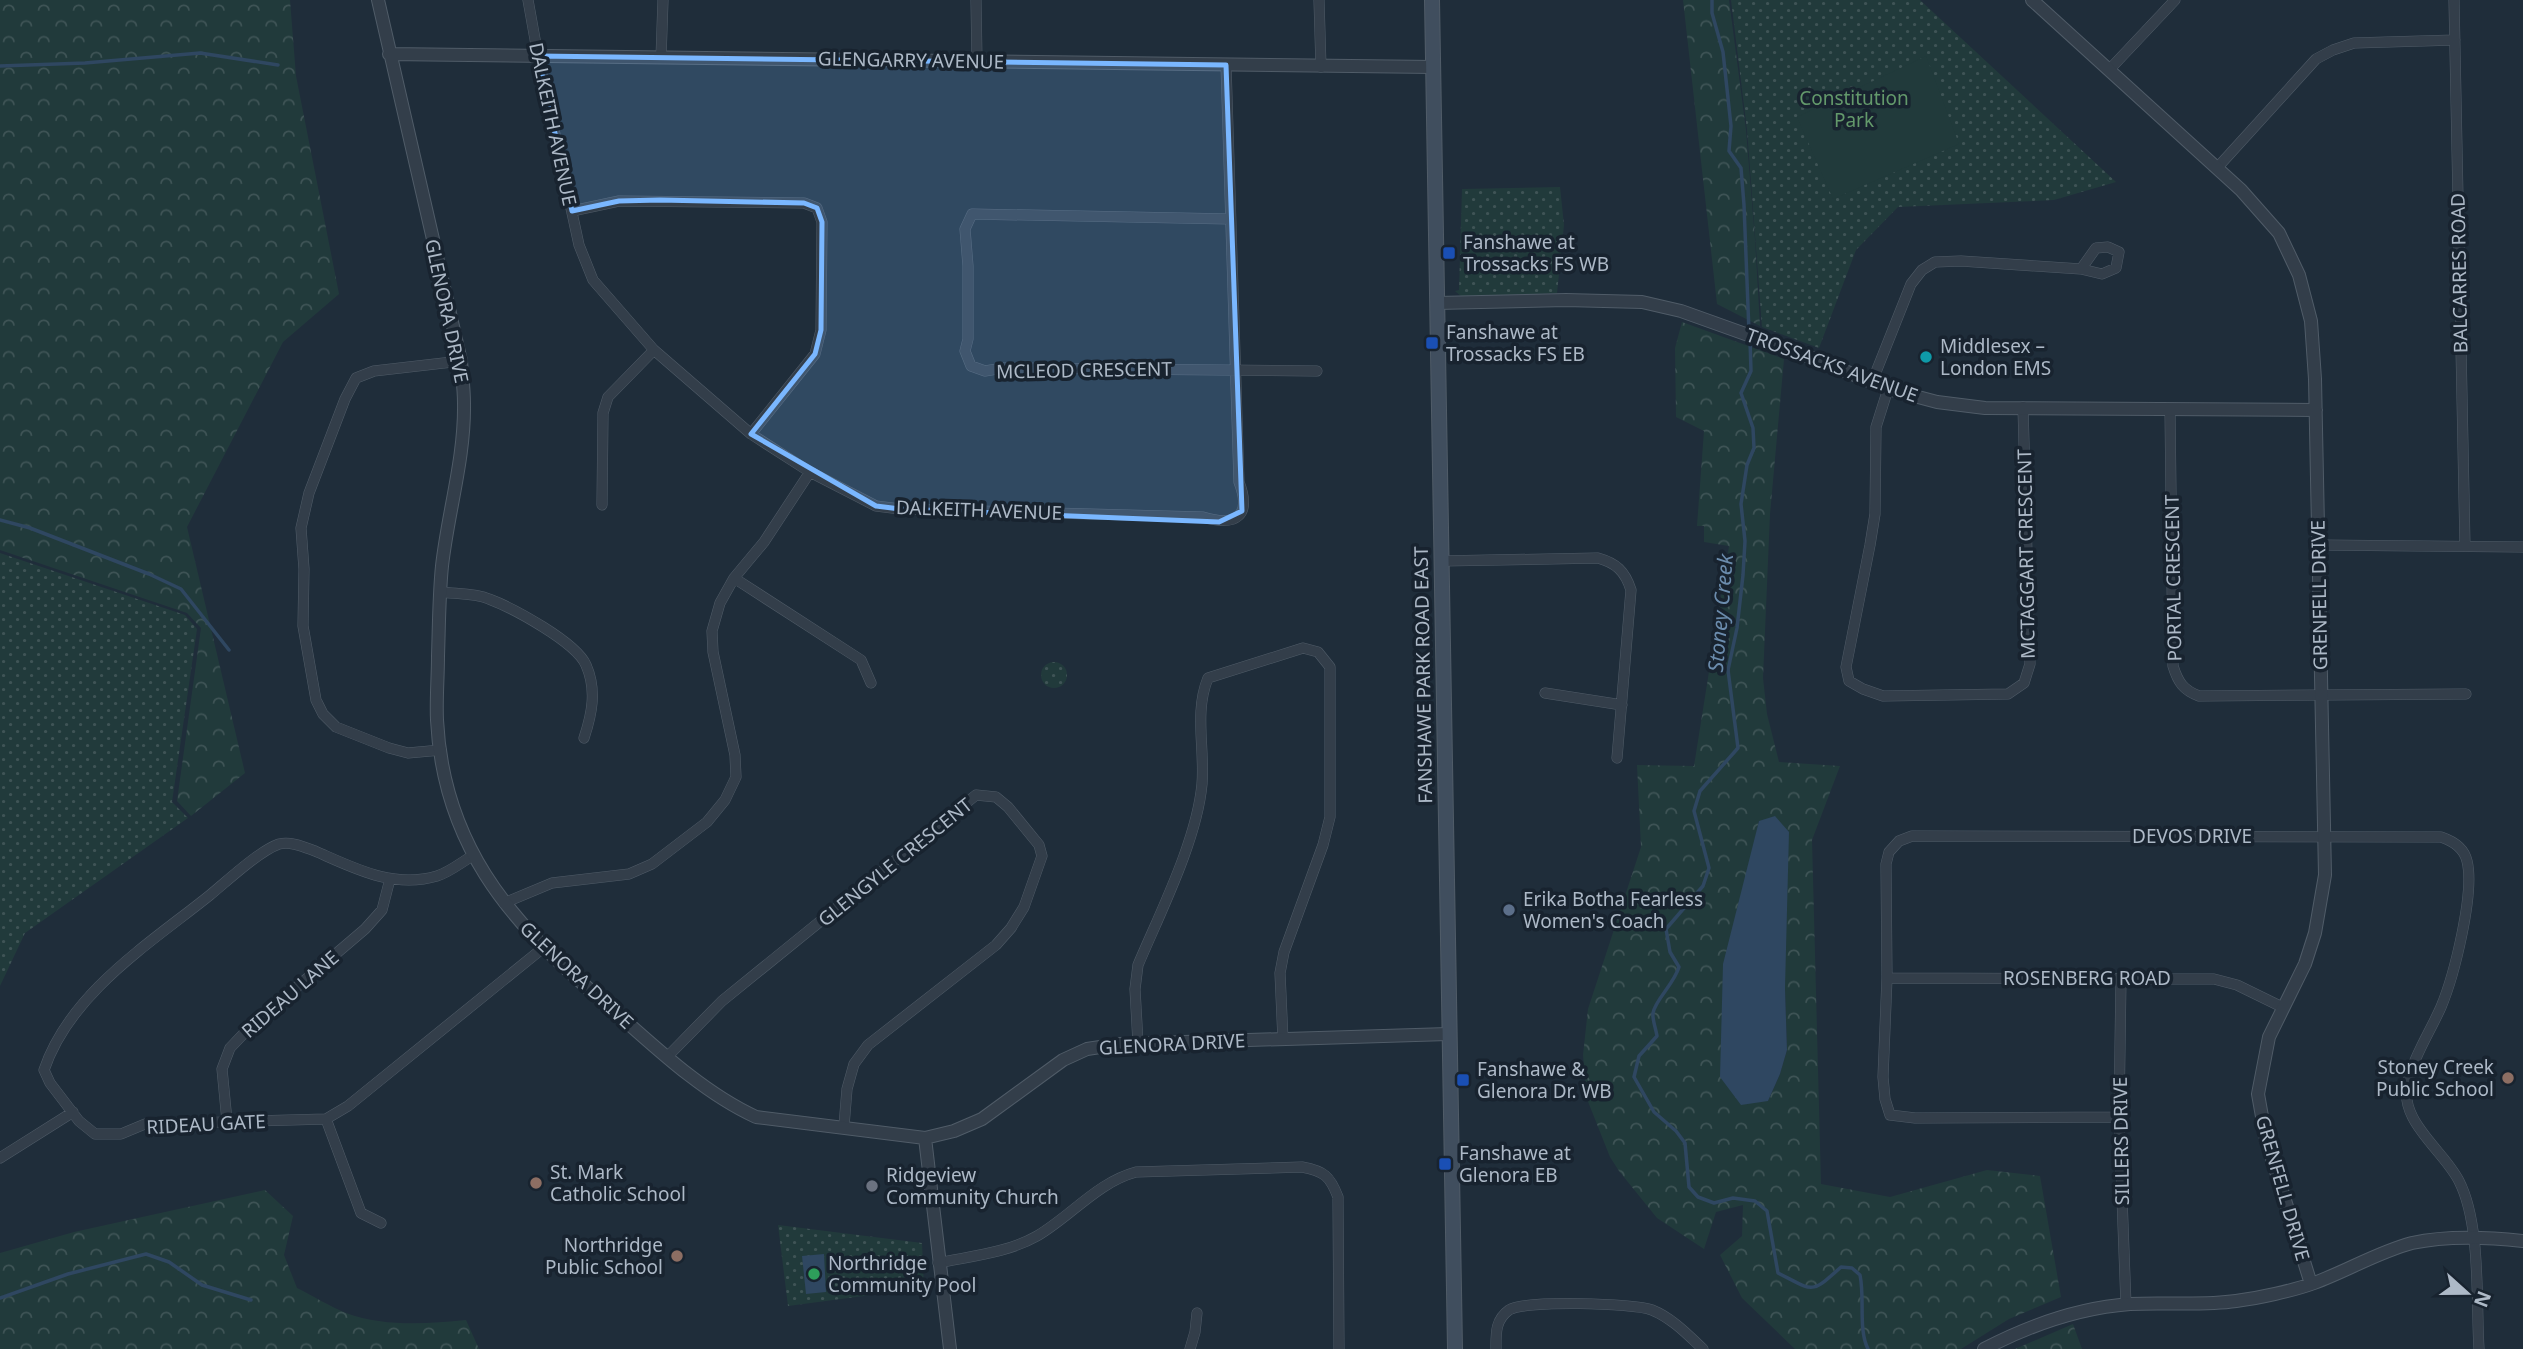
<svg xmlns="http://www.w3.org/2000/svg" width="2523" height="1349" font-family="'Noto Sans',sans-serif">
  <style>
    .grass { fill: url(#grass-dots) }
    .forest { fill: url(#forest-crowns); fill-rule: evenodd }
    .pitch { fill: #213a3b }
    .water { fill: #2f4761 }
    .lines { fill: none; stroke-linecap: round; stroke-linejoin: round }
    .stream { stroke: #2f4761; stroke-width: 3.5 }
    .minor-casing { stroke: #505c68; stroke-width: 11 }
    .tertiary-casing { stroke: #505c68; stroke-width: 14 }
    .secondary-casing { stroke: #505c68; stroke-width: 16 }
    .minor { stroke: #333e4a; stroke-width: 10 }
    .tertiary { stroke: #333e4a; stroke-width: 12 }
    .secondary { stroke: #404e5e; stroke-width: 14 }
    .marked { fill: #7ab7ff; fill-opacity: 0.2; stroke: #7ab7ff; stroke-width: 5; stroke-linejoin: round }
    .transit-dot { fill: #1a4fb4; stroke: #18232f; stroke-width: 2.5 }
    .culture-dot { fill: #0f9aa8; stroke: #18232f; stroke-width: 2.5 }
    .service-dot { fill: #5c6f8a; stroke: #18232f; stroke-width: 2.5 }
    .education-dot { fill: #8d6e63; stroke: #18232f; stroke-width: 2.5 }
    .worship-dot { fill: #6b7280; stroke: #18232f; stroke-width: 2.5 }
    .leisure-dot { fill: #2e9e5b; stroke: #18232f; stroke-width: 2.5 }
    .labels { text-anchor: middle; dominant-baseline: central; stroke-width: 7; stroke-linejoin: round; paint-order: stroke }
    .street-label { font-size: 19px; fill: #adb9c7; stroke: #18232f }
    .park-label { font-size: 19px; fill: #63996b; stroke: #18232f }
    .poi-label { font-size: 19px; fill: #adb9c7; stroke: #18232f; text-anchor: start }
    .water-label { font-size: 21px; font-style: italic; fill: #6b8cad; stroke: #18232f }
  </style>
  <defs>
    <pattern id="grass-dots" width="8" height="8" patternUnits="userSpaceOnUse" patternTransform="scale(1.75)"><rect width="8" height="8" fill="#213a3b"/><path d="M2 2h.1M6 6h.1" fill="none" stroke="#3f5456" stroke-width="1.8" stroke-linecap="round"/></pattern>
    <pattern id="forest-crowns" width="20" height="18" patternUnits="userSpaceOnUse" patternTransform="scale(1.75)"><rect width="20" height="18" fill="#213a3b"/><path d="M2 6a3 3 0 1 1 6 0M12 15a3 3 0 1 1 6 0" fill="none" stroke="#3f5456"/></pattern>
  </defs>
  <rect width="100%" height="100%" fill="#1f2d3a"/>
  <path class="grass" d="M1731,0H1920L2116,182L2054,200L1898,207L1856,250L1819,348L1762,327L1747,130Z
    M1560,187L1564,225L1557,293L1462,297L1455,291L1459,290L1462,189Z
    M0,553L185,615L197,629L172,802L188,818L25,933L0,986Z
    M1041 675a13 13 0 1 1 26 0a13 13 0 1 1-26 0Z
    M778,1225L922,1243L924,1288L788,1306Z"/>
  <path class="forest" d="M0,0H290L296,76L339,294L283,342L187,527L245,773L191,816L177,801L201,628L187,613L0,550Z
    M1683,0H1729L1746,130L1755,239L1760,326L1717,304Z
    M1682,322L1784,359L1770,514L1763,678L1767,714L1779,762L1840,766L1812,840L1821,1184L1890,1197L1987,1170L2040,1176L2061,1297L2009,1319L1961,1349H1795L1742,1298L1720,1255L1742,1236L1743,1205L1716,1212L1704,1249L1657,1218L1619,1171L1610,1157L1587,1099L1583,1055L1588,1009L1641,847L1637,765L1694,766L1729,546L1704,542V526H1697L1704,431L1676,417L1675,348ZM1759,821L1785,988L1787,1050L1780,1074L1768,1101L1750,861Z
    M265,1190L293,1216L284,1255L297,1288C313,1296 329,1306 346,1313C384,1327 427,1324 466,1320L479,1349H0V1253L74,1232Z
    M2073,1324L2082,1349H2015Z"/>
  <path class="pitch" d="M1926,56L1959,144L1833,199L1797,117Z"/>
  <path class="water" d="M1775,816L1789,832L1785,988L1787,1050L1780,1074L1768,1101L1741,1105L1720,1077L1723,964L1759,821Z
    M824,1254L826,1292L806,1294L802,1256Z"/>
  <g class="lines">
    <path class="stream" d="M1712,0V13L1723,52L1731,126L1729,151L1741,168L1744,205L1749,332
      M0,66L85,63L200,53L278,65
      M1750,340L1751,371L1741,393L1753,428L1754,448L1747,465L1741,504L1745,541L1743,575L1737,628L1728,670L1738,748L1700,791L1694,811L1709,868L1703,886L1666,929L1670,952L1679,967C1674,984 1655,1000 1653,1013C1652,1019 1656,1029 1657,1036L1639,1056L1634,1077L1654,1112L1676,1131L1685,1143L1689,1187L1698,1197L1714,1203L1733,1198L1755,1201L1767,1211L1778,1273C1814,1291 1810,1295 1841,1267L1852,1268L1860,1275C1865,1299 1858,1329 1868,1349
      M0,520L30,528L149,574L181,589L229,650
      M0,1298L68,1274L146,1254L169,1262L202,1285L251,1300"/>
    <defs>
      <path id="minor" d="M528,0L538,56L579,245L593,280L654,350L751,434L810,472L876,506L900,509L1203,517C1236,527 1252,516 1239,482L1226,65
        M976,0L977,61
        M1319,0L1321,67
        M2454,0L2465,546
        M661,58L663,0
        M2109,70L2175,0
        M2217,168L2316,59L2333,50L2354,43L2455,40
        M572,211L619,201L804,203L817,208L822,222L821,330L815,354L751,434
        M1230,219L972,214L965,229L968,266V339L965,351L971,366L985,371L1003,368L1317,371
        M1872,382L1911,284L1922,270L1935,262L1961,261L2081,269L2102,274L2116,268L2119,252L2108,247L2096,248L2081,269
        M1888,389L1876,427L1875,514L1870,545L1846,667L1849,681L1863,689L1883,696L2008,694L2024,683L2030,664L2023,407
        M2170,409L2173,666C2178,682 2183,690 2199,696L2466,694
        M602,505L603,413L608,397L654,350
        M2318,545L2523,547
        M1441,561L1598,558C1616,563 1625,571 1631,590L1617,758
        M734,578L861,660L871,683
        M441,592C456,594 475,593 489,599C513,608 576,642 586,665C597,690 592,714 584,738
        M1545,693L1622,705
        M441,750L408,753L389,748L336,727L323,714L316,700L303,626L304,569L301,528L309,493L345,399L356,378L374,371L461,361
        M474,855C463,861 450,872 437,876C393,889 354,868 315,851C304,847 291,841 279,844C259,851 227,881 210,895C149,944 70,993 44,1070L50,1083L79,1121L95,1134H121L145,1124L326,1119L348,1106L543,948
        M504,903L552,883L629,874L652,864L707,822L725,800L736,777L735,755L713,652L712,631L720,603L734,578L764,542L810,472
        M1887,978L2214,979L2237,985L2282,1007
        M2121,978L2119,1117L2126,1305
        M1138,1043L1135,989L1138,965C1160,913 1197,840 1202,784C1205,749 1194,712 1208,678L1303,648L1318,652L1330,667V817L1323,845L1284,952L1280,973L1283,1040
        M668,1056L722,1001L976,795L996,797L1008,807L1039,845L1042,856L1024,907L1011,928L996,945L868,1045L854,1064L847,1089L844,1126
        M2119,1117L1915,1118L1890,1115L1885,1099L1883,1077L1887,978L1886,864L1889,852L1899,841L1912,836L2441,837C2453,841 2464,848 2467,861C2475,893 2454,976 2441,1007C2431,1030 2414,1056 2408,1080C2397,1121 2442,1148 2459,1181C2481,1224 2476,1300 2479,1349
        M326,1119L361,1213L381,1223
        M227,1121L222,1069L230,1048L250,1027L365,929L382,910L390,879
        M0,1158L73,1112
        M938,1263C971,1256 1007,1253 1037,1236C1071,1216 1098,1182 1136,1172L1302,1167C1324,1171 1330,1176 1338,1197L1339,1349
        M1190,1349L1195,1332L1197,1313
        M1496,1349C1496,1334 1495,1320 1509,1310C1524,1300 1634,1303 1652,1310C1672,1318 1688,1335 1703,1349"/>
      <path id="tertiary" d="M378,0L461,361C462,375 464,389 464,403C465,458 448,512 442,566C439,596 439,626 438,656C438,677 436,699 437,720C443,841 507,920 596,995C645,1037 697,1090 756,1117L925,1138L954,1131L982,1119L1063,1060L1087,1049L1120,1044L1448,1034
        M2032,0L2241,190L2279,233L2299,275L2311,321L2315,379L2325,875L2315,933L2305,964L2269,1037L2258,1094L2266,1139L2311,1284
        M389,54L1433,67
        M1437,303L1566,300L1642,302L1681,311L1821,361L1888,389L1937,402L1985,408L2316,410
        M925,1138L950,1349
        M1984,1349C2030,1325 2077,1308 2130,1304C2165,1302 2201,1306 2236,1301C2259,1298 2292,1291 2314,1283C2347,1271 2378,1252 2412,1243C2448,1235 2487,1237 2523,1241"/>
      <path id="secondary" d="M1432,0L1455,1349"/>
    </defs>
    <use href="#minor" class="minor-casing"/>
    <use href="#tertiary" class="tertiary-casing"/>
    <use href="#secondary" class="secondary-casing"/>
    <use href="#minor" class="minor"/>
    <use href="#tertiary" class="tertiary"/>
    <use href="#secondary" class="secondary"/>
  </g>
  <path class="marked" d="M538,56L1226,65L1242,511L1219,522L900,509L876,506L751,434L815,354L821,330L822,222L817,208L804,203L660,200L619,201L572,211Z"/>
  <g class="transit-dot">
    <rect x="1442" y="246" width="14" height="14" rx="3.5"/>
    <rect x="1425" y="336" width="14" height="14" rx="3.5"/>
    <rect x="1456" y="1073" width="14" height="14" rx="3.5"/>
    <rect x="1438" y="1157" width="14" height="14" rx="3.5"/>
  </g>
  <circle class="culture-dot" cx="1926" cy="357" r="7"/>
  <circle class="service-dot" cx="1509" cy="910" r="7"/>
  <g class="education-dot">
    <circle cx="2508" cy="1078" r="7"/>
    <circle cx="536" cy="1183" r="7"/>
    <circle cx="677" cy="1256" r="7"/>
  </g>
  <circle class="worship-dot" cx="872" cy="1186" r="7"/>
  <circle class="leisure-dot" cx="814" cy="1274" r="7"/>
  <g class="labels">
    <g class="street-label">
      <text transform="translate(911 60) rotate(1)">GLENGARRY AVENUE</text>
      <text transform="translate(553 124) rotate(78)">DALKEITH AVENUE</text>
      <text transform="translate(2459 273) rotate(-91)">BALCARRES ROAD</text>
      <text transform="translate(447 311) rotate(78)">GLENORA DRIVE</text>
      <text transform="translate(1832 365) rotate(20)">TROSSACKS AVENUE</text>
      <text transform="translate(1084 370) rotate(-1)">MCLEOD CRESCENT</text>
      <text transform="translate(979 510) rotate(2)">DALKEITH AVENUE</text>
      <text transform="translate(2026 554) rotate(-91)">MCTAGGART CRESCENT</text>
      <text transform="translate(2173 578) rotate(-91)">PORTAL CRESCENT</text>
      <text transform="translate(2319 595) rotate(-91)">GRENFELL DRIVE</text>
      <text transform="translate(1423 675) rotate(-91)">FANSHAWE PARK ROAD EAST</text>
      <text x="2192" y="836">DEVOS DRIVE</text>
      <text transform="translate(895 862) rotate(-39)">GLENGYLE CRESCENT</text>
      <text transform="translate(577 975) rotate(43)">GLENORA DRIVE</text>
      <text x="2087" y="978">ROSENBERG ROAD</text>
      <text transform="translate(290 994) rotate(-41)">RIDEAU LANE</text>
      <text transform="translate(1172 1044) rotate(-3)">GLENORA DRIVE</text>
      <text transform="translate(206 1124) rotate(-3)">RIDEAU GATE</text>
      <text transform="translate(2121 1141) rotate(-91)">SILLERS DRIVE</text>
      <text transform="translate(2283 1188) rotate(74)">GRENFELL DRIVE</text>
    </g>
    <g class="park-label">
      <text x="1854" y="98">Constitution<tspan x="1854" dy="22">Park</tspan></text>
    </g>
    <g class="poi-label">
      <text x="1463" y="242">Fanshawe at<tspan x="1463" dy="22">Trossacks FS WB</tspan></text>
      <text x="1446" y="332">Fanshawe at<tspan x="1446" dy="22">Trossacks FS EB</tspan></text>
      <text x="1940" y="346">Middlesex –<tspan x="1940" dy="22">London EMS</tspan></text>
      <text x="1523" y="899">Erika Botha Fearless<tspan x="1523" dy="22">Women's Coach</tspan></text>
      <text x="2494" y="1067" text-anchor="end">Stoney Creek<tspan x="2494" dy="22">Public School</tspan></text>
      <text x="1477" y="1069">Fanshawe &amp;<tspan x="1477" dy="22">Glenora Dr. WB</tspan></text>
      <text x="1459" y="1153">Fanshawe at<tspan x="1459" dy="22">Glenora EB</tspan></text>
      <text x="550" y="1172">St. Mark<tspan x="550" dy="22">Catholic School</tspan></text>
      <text x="886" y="1175">Ridgeview<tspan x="886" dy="22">Community Church</tspan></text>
      <text x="663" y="1245" text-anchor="end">Northridge<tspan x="663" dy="22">Public School</tspan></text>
      <text x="828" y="1263">Northridge<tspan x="828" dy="22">Community Pool</tspan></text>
    </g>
    <g class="water-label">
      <text transform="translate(1720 613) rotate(-85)">Stoney Creek</text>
    </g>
  </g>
  <g transform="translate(2467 1293) rotate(111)" stroke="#18232f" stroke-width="5" paint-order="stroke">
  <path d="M0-5L12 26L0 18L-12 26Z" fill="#adb9c7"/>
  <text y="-10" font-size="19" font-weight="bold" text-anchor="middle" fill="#adb9c7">N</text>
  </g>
</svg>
